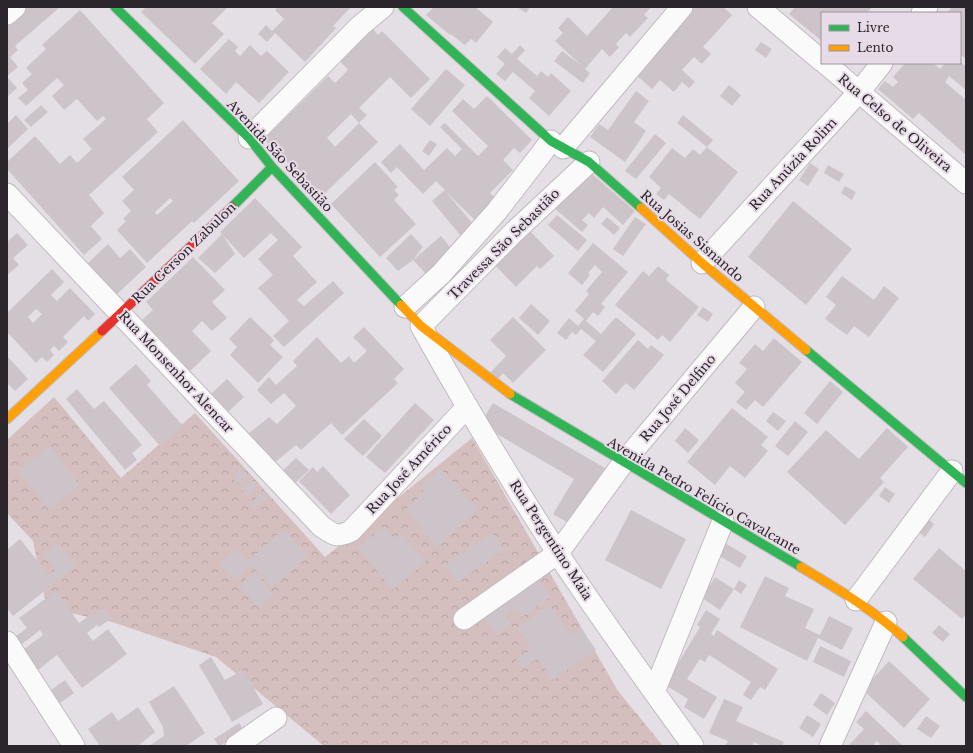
<svg xmlns="http://www.w3.org/2000/svg" width="973" height="753" font-family="'Libre Baskerville',serif">
  <style>
    .forest { fill: url(#forest-crowns) }
    .building { fill: #cdc4ca; fill-rule: evenodd }
    .lines { fill: none; stroke-linecap: round; stroke-linejoin: round }
    .street-casing { stroke: #c0bbc1; stroke-width: 23 }
    .fast-casing { stroke: #c0bbc1; stroke-width: 11 }
    .slow-casing { stroke: #c0bbc1; stroke-width: 11 }
    .jam-casing { stroke: #c0bbc1; stroke-width: 11 }
    .street { stroke: #fbfafb; stroke-width: 21 }
    .fast { stroke: #30b455; stroke-width: 9 }
    .slow { stroke: #ff9f0a; stroke-width: 9 }
    .jam { stroke: #e5322d; stroke-width: 9 }
    .labels { text-anchor: middle; dominant-baseline: central; stroke-width: 4; stroke-linejoin: round; paint-order: stroke }
    .street-label { font-size: 13px; fill: #2b262b; stroke: #e7dbe8 }
  </style>
  <defs>
    <pattern id="forest-crowns" width="20" height="18" patternUnits="userSpaceOnUse"><rect width="20" height="18" fill="#d5bebe"/><path d="M2 6a3 3 0 1 1 6 0M12 15a3 3 0 1 1 6 0" fill="none" stroke="#b7a3a3"/></pattern>
  </defs>
  <rect width="100%" height="100%" fill="#e4dee5"/>
  <path class="forest" d="M54,397L121,478L195,413L325,557L472,438L618,691L663,746H324L216,657L112,622L47,608L33,541L7,513V440Z"/>
  <path class="building" d="M28,7H60L15,46L18,50L10,57L18,67L7,76V25Z
    M146,7H228L212,23L224,34L195,64L141,12Z
    M278,7H351L333,26L336,28L305,62L275,33L267,42L258,34L266,25L272,31L284,19L275,10Z
    M434,7H475L493,22L476,43L471,39L465,45L451,34L450,35L426,15Z
    M517,7H530L526,13Z
    M613,7H651L644,15L648,18L630,37L626,33L616,44L619,47L610,57L602,49L585,69L590,73L583,83L554,61L562,51L582,66L555,41L563,33L558,28L568,17L587,36Z
    M689,7H723L732,15L703,47L711,54L702,64L694,57L682,70L695,82L689,88L682,82L674,92L660,80L652,89L633,72Z
    M795,7H872L867,13H822V41L789,14Z
    M952,7H966V59L960,54V13H947Z
    M80,10L164,103L147,119L158,132L89,195L104,213L91,226L102,239L84,255L7,169V162L35,136L60,164L70,155L77,163L92,149L83,139L106,119L103,116L97,121L77,99L64,110L52,96L64,85L57,78L26,106L18,98L28,90L22,83L32,74L26,68L46,49L42,45Z
    M373,29L378,35L382,31L430,79L411,98L390,77L359,108L367,115L359,123L351,114L327,138L335,147L359,123L378,142L319,199L295,170L264,139L328,76L335,83L348,70L340,61Z
    M229,39L238,47L235,51L240,56L250,45L261,56L267,51L289,72L259,103L236,82L226,94L200,69Z
    M761,42L772,49L766,58L755,50Z
    M520,45L525,50L517,59L537,76L541,71L548,77L551,73L571,91L549,116L529,98L535,91L513,72L505,81L496,74L505,64L497,57L505,48L512,54Z
    M960,61L966,67V90L949,76L945,82L966,100V155L919,113L913,119L878,89L885,81L893,87L898,82L893,77L905,63H933L940,69L945,63H960Z
    M446,69L465,85L430,126L411,109Z
    M7,77L17,88L7,97Z
    M729,85L741,95L732,106L720,96Z
    M636,91L649,101L634,122L646,131L625,162L590,137L599,124L608,130Z
    M487,96L532,140L520,153L514,148L503,160L513,170L490,193L496,199L477,222L446,192L478,230L465,241L432,201L445,190L436,181L423,194L397,167L391,173L381,162L400,144L424,170L447,148L455,156L462,149L440,127L445,123L478,156L488,146L452,111L463,99L474,109Z
    M41,105L48,112L31,127L24,120Z
    M16,115L28,129L7,149V124Z
    M683,115L713,140L707,147L677,123Z
    M183,120L239,181L194,223L192,221L147,263L117,230L126,221L123,219L131,211L122,201L134,190L122,177ZM170,198L173,201L157,215L155,212Z
    M655,134L666,143L636,179L625,171Z
    M430,140L437,144L429,156L422,151Z
    M707,147L738,172L700,219L669,194L664,200L656,194L661,188L649,177L672,148L685,158L693,149L700,155Z
    M375,162L398,187L394,190L399,195L394,200L416,224L380,257L331,204Z
    M810,163L819,169L808,186L799,180Z
    M828,165L844,174L839,182L824,173Z
    M585,168L635,211L623,225L603,207L594,218L589,213L582,220L588,225L582,232L552,206Z
    M845,186L856,192L852,200L841,193Z
    M255,198L302,247L293,256L317,282L297,300L304,306L333,281L344,293L284,347L273,336L289,321L258,288L273,275L258,259L278,240L271,233L244,258L222,234L235,254L215,273L198,258L222,234L220,232Z
    M793,201L852,249L806,305L748,257Z
    M557,215L587,240L578,251L548,225Z
    M607,217L620,228L614,235L601,224Z
    M635,217L646,224L623,256L613,249Z
    M530,231L554,256L540,269L537,266L516,287L495,265Z
    M17,233L28,245L13,258L19,265L7,275V242Z
    M411,234L423,247L413,260L398,271L386,258Z
    M441,236L454,252L427,275L413,260Z
    M593,243L628,272L601,304L605,307L598,316L593,312L586,321L601,334L616,317L636,334L603,372L583,355L596,341L581,329L576,335L572,332L566,340L557,333L569,318L578,326L584,319L575,311L589,294L586,291L602,272L595,265L588,273L590,275L582,285L568,273Z
    M108,244L120,258L130,249L146,267L116,295L87,264Z
    M193,257L225,290L212,302L227,318L212,331L202,321L192,331L211,351L190,371L142,320L153,310L146,302Z
    M658,266L669,275L666,280L699,307L670,342L662,335L658,340L615,305L643,271L649,276Z
    M52,269L64,282L51,295L57,301L70,288L95,314L88,321L84,316L63,337L68,342L59,351L54,346L50,350L54,355L47,362L42,357L36,363L7,332V313ZM36,309L42,314L33,323L28,317Z
    M842,276L874,300L884,286L899,298L869,337L854,326L847,335L825,319L836,305L826,297Z
    M531,304L550,321L538,335L519,318Z
    M703,307L713,314L708,322L697,315Z
    M250,317L274,340L270,345L283,357L258,383L230,355L237,347L229,339Z
    M513,317L546,350L513,383L503,373L497,380L490,373L506,356L490,340Z
    M364,327L404,369L394,379L398,383L342,435L331,423L301,450L296,445L274,463L262,448L248,434L269,417L277,424L296,406L284,393L271,404L257,390L269,377L276,385L297,366L293,361L317,337L341,363L349,356L354,363L367,351L353,337Z
    M774,338L802,362L763,407L755,400L746,410L736,402L745,392L735,383L747,369L739,363L755,344L763,351Z
    M638,340L648,349L651,345L664,355L634,390L626,383L616,394L602,381Z
    M8,357L28,379L15,391L7,383V358Z
    M136,364L151,381L147,385L183,426L160,446L109,388Z
    M227,379L244,397L227,413L210,395Z
    M830,381L843,392L817,424L804,413Z
    M77,389L94,409L104,401L142,445L132,453L137,460L125,470L66,399Z
    M415,403L434,420L385,473L366,457Z
    M493,403L610,471L572,525L553,514L574,479L480,424Z
    M732,408L768,437L761,445L768,451L745,478L730,466L715,485L687,462Z
    M773,412L786,421L778,431L766,421Z
    M364,419L382,436L363,456L344,439Z
    M795,421L808,432L788,456L775,446Z
    M685,428L699,440L688,453L675,441Z
    M887,428L908,447L880,478L884,482L845,525L787,472L826,430L859,459Z
    M50,446L80,485L49,510L18,471Z
    M296,458L309,470L291,487L279,474Z
    M323,466L350,495L331,514L299,481L313,467L317,472Z
    M238,469L247,472L244,484L234,481Z
    M441,469L478,510L437,547L405,510L425,492L421,487Z
    M251,479L257,486L247,496L241,489Z
    M885,487L895,494L889,503L879,496Z
    M264,492L269,498L254,508L250,502Z
    M631,510L686,539L661,589L605,560Z
    M926,517L934,524L925,537L916,530Z
    M384,526L395,539L401,533L426,561L393,590L358,548Z
    M284,529L308,556L272,588L251,565L234,580L219,564L236,549L248,561Z
    M492,533L504,550L457,582L445,565Z
    M20,539L49,575L56,569L44,554L58,543L76,566L13,616L7,608V550Z
    M723,542L747,556L740,568L716,554Z
    M939,548L966,571V614L962,619L913,579Z
    M254,572L274,594L259,608L239,586Z
    M535,573L550,597L522,617L516,609L506,614L512,623L496,635L480,613Z
    M765,576L789,588L785,596L814,609L805,628L820,635L829,616L853,628L842,650L818,638L807,661L740,627Z
    M715,577L734,589L720,610L702,598Z
    M739,580L747,585L741,594L734,589Z
    M56,591L79,623L90,615L92,617L104,608L112,618L99,627L97,625L87,633L93,641L108,629L127,654L82,688L57,655L38,670L23,650L43,635L40,630L21,645L15,637L27,628L19,618Z
    M550,605L571,635L581,628L596,650L553,680L538,658L522,669L516,660L532,649L517,628Z
    M706,610L720,619L711,634L714,636L717,630L778,669L765,690L760,687L751,700L743,695L751,682L709,655L705,662L700,659L687,679L717,697L704,719L684,707L688,699L665,685L700,627L697,625Z
    M939,625L950,634L943,642L932,633Z
    M820,646L851,661L844,677L813,662Z
    M211,657L225,680L243,670L263,704L232,722L199,665Z
    M889,661L930,699L904,728L863,690Z
    M65,680L74,693L56,706L47,693Z
    M174,686L205,733L186,746H149L164,736L163,727L149,702Z
    M821,693L835,703L827,715L813,705Z
    M724,699L743,707L736,721L784,742L782,746H763L754,742L752,746H725L728,741L709,733Z
    M138,707L155,732L138,746H100L88,729L112,712L118,721Z
    M866,711L903,746H882L877,741L872,746H848L864,729L856,722Z
    M807,715L821,724L813,737L799,728Z
    M926,716L940,726L931,738L917,729Z
    M239,723L244,731L219,746L214,739Z"/>
  <g class="lines">
    <defs>
      <path id="street" d="M758,7L822,61
        M922,13L927,7
        M7,14L15,7
        M825,63L966,183
        M249,138L360,26L383,7
        M563,148L682,7
        M589,162L514,232L421,326C464,403 509,478 557,552C600,618 647,682 693,746
        M7,194L321,526C334,535 336,538 351,531L467,407
        M702,263L859,92L882,63
        M405,307L441,274L497,211L551,141
        M856,600L952,471
        M464,619L558,553L623,463L754,307
        M7,642L74,746
        M654,692L723,521
        M236,746L276,718
        M830,746L886,622"/>
      <path id="fast" d="M115,7L249,138L272,167L401,305
        M403,7L551,141L589,162L641,208
        M232,207L272,167
        M806,350L966,483
        M510,394L801,567
        M903,637L966,697"/>
      <path id="slow" d="M641,208L702,263L806,350
        M401,305L421,326L510,394
        M7,419L102,331
        M801,567C837,589 872,609 903,637"/>
      <path id="jam" d="M102,331L232,207"/>
    </defs>
    <use href="#street" class="street-casing"/>
    <use href="#fast" class="fast-casing"/>
    <use href="#slow" class="slow-casing"/>
    <use href="#jam" class="jam-casing"/>
    <use href="#street" class="street"/>
    <use href="#fast" class="fast"/>
    <use href="#slow" class="slow"/>
    <use href="#jam" class="jam"/>
  </g>
  <g class="labels">
    <g class="street-label">
      <text transform="translate(895 123) rotate(40)">Rua Celso de Oliveira</text>
      <text transform="translate(280 156) rotate(47)">Avenida São Sebastião</text>
      <text transform="translate(793 164) rotate(-47)">Rua Anúzia Rolim</text>
      <text transform="translate(692 236) rotate(41)">Rua Josias Sisnando</text>
      <text transform="translate(504 244) rotate(-45)">Travessa São Sebastião</text>
      <text transform="translate(184 253) rotate(-44)">Rua Gerson Zabulon</text>
      <text transform="translate(176 372) rotate(47)">Rua Monsenhor Alencar</text>
      <text transform="translate(678 398) rotate(-50)">Rua José Delfino</text>
      <text transform="translate(409 469) rotate(-47)">Rua José Américo</text>
      <text transform="translate(704 496) rotate(30)">Avenida Pedro Felício Cavalcante</text>
      <text transform="translate(551 540) rotate(57)">Rua Pergentino Maia</text>
    </g>
  </g>
  <rect width="973" height="753" fill="none" stroke="#2b262b" stroke-width="16"/>
  <rect x="821" y="12" width="140" height="52" fill="#e7dbe8" stroke="#9c939c"/>
  <rect x="829" y="25" width="20" height="6" fill="#30b455" stroke="#9c939c"/>
  <text x="857" y="32" font-size="12" fill="#2b262b">Livre</text>
  <rect x="829" y="45" width="20" height="6" fill="#ff9f0a" stroke="#9c939c"/>
  <text x="857" y="52" font-size="12" fill="#2b262b">Lento</text>
</svg>
